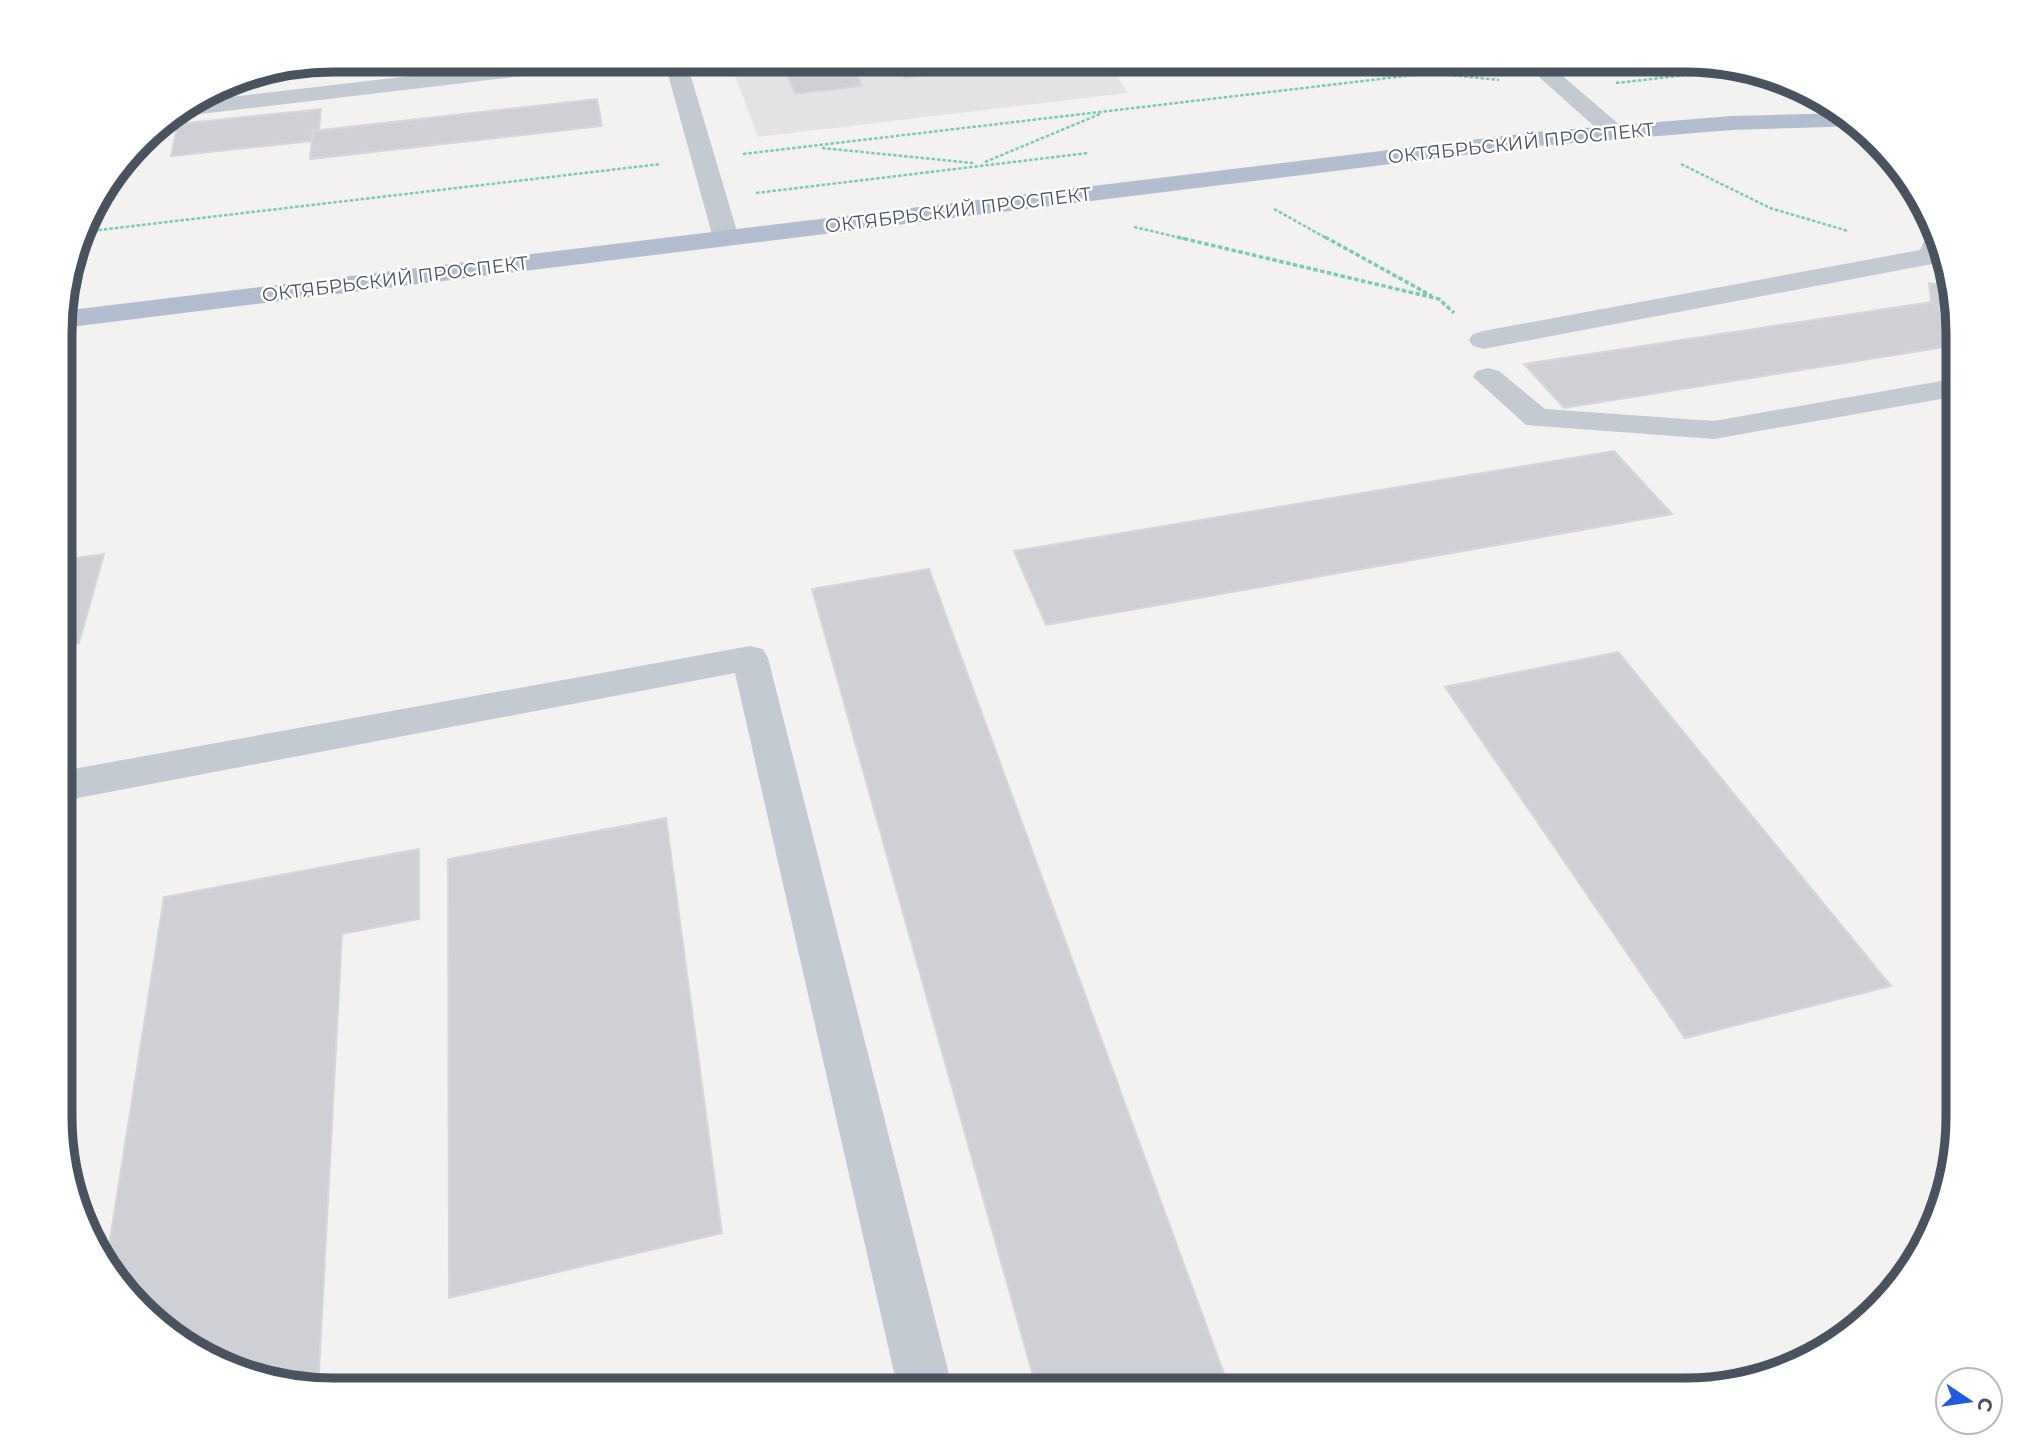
<svg xmlns="http://www.w3.org/2000/svg" width="2018" height="1450" font-family="Montserrat,sans-serif">
  <style>
    .education { fill: #e5e3e3 }
    .building { fill: #ced0d5; stroke: #d6d7dc; stroke-width: 2 }
    .lines { fill: none; stroke-linecap: round; stroke-linejoin: round }
    .path-far1 { stroke: #7bccae; stroke-width: 2.5; stroke-dasharray: 3.5 2; stroke-linecap: butt }
    .path { stroke: #7bccae; stroke-width: 3.5; stroke-dasharray: 4.5 2.5; stroke-linecap: butt }
    .minor { fill: #c3cad2; fill-rule: evenodd }
    .major { fill: #b2bdcf; fill-rule: evenodd }
    .labels { text-anchor: middle; dominant-baseline: central; stroke-width: 5; stroke-linejoin: round; paint-order: stroke }
    .far-street-label { font-size: 19px; fill: #49525f; stroke: #fff }
    .rim { fill: none; stroke: #49525f; stroke-width: 9 }
  </style>
  <rect width="100%" height="100%" fill="#f4f2f1"/>
  <path class="education" d="M729,60H1107L1128,93L758,137Z"/>
  <path class="building" d="M781,60H849L862,86L795,94Z
    M894,60H986L992,68L904,78Z
    M597,99L602,126L310,159L313,131Z
    M321,109L319,130L313,131L312,141L171,156L178,124Z
    M1929,283L1950,286L1958,322L1931,302Z
    M1931,302L1958,322V345L1564,408L1524,364Z
    M1614,451L1672,514L1046,625L1014,551Z
    M104,554L79,643L62,646V560Z
    M929,569L1230,1390H1037L812,589Z
    M1618,652L1891,986L1685,1038L1445,687Z
    M666,818L722,1233L449,1298L448,859Z
    M419,849V919L342,934L318,1390L245,1376L166,1334L106,1265L164,897Z"/>
  <g class="lines">
    <path class="path-far1" d="M1616,83L1741,69
      M822,148L973,163
      M743,154L1431,73L1499,80
      M985,162L1100,114
      M1681,164L1770,208L1848,231
      M756,193L1088,153
      M1274,209L1328,239
      M1134,227L1185,239
      M82,232L661,164"/>
    <path class="path" d="M1177,237L1439,299L1454,313
      M1325,237L1432,296"/>
    <path class="minor" d="M546,60H610L599,67L183,116L175,114L196,101Z
      M664,60H686L739,238L735,244H717L713,238Z
      M1520,60H1544L1621,126L1625,131L1621,136H1605Z
      M1935,231L1943,260L1932,264L1483,349L1473,346L1469,340L1473,334L1483,331L1920,250L1928,233Z
      M1488,368L1499,371L1545,409L1714,421L1958,378V396L1714,439L1526,425L1473,377L1477,371Z
      M750,646L763,649L768,658L953,1390H898L735,673L62,801V771Z"/>
    <path class="major" d="M1846,113L1860,126L1731,130L1537,146L62,328V311L1537,132L1731,116Z"/>
  </g>
  <g class="labels">
    <g class="far-street-label">
      <text transform="translate(1521 143) rotate(-6)">ОКТЯБРЬСКИЙ ПРОСПЕКТ</text>
      <text transform="translate(958 210) rotate(-7)">ОКТЯБРЬСКИЙ ПРОСПЕКТ</text>
      <text transform="translate(395 279) rotate(-7)">ОКТЯБРЬСКИЙ ПРОСПЕКТ</text>
    </g>
  </g>
  <path d="M0 0H2018V1450H0ZM333 72H1685A261 261 0 0 1 1946 333V1117A261 261 0 0 1 1685 1378H333A261 261 0 0 1 72 1117V333A261 261 0 0 1 333 72Z" fill="#fff" fill-rule="evenodd"/>
  <path class="rim" d="M333 72H1685A261 261 0 0 1 1946 333V1117A261 261 0 0 1 1685 1378H333A261 261 0 0 1 72 1117V333A261 261 0 0 1 333 72Z"/>
  <g transform="translate(1969 1401) rotate(103)"><circle r="33" fill="#ffffff" stroke="#b6babf" stroke-width="2"/>
  <path d="M0-5L12 26L0 18L-12 26Z" fill="#1e5be1"/>
  <text y="-10" font-size="19" font-weight="bold" text-anchor="middle" fill="#49525f">С</text>
  </g>
</svg>
